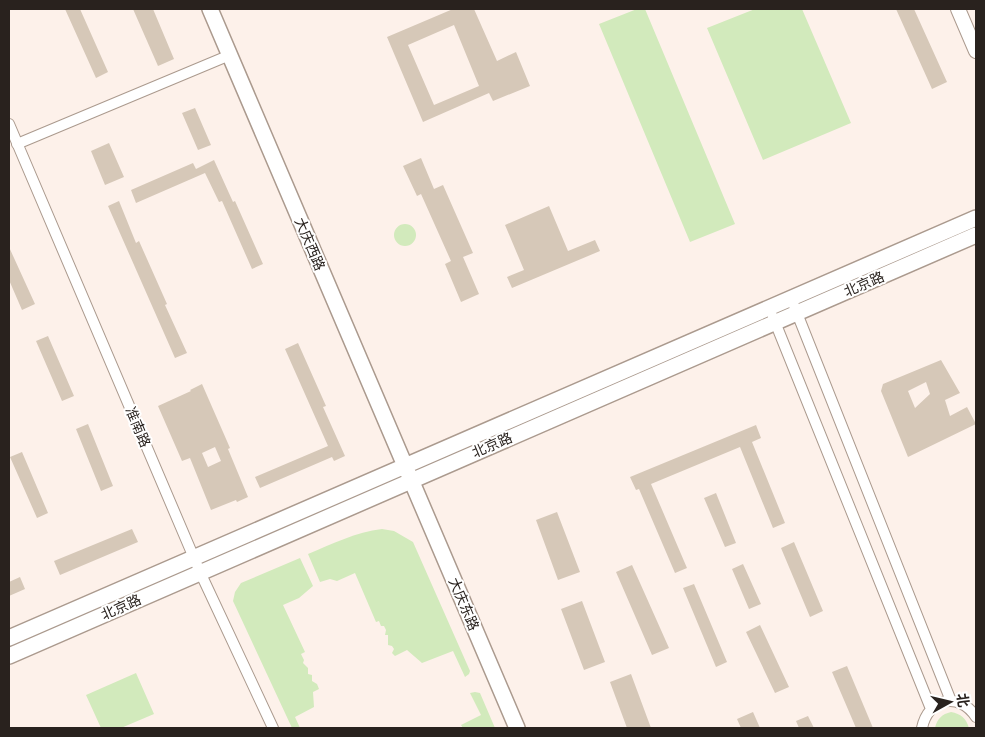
<svg xmlns="http://www.w3.org/2000/svg" width="985" height="737" font-family="'Libre Baskerville','Noto Sans SC',serif">
  <style>
    .green { fill: #d2eabc }
    .building { fill: #d6c8b8; fill-rule: evenodd }
    .lines { fill: none; stroke-linecap: round; stroke-linejoin: round }
    .minor-casing { stroke: #ab9a8e; stroke-width: 12 }
    .tertiary-casing { stroke: #ab9a8e; stroke-width: 16 }
    .secondary-casing { stroke: #ab9a8e; stroke-width: 18 }
    .minor { stroke: #fff; stroke-width: 10 }
    .tertiary { stroke: #fff; stroke-width: 14 }
    .secondary { stroke: #fff; stroke-width: 15 }
    .labels { text-anchor: middle; dominant-baseline: central; stroke-width: 4; stroke-linejoin: round; paint-order: stroke }
    .street-label { font-size: 14px; fill: #29221e; stroke: #fff }
  </style>
  <rect width="100%" height="100%" fill="#fdf1ea"/>
  <path class="green" d="M637,9H645L735,224L690,242L599,24Z
    M755,9H802L851,123L763,160L707,28Z
    M394 235a11 11 0 1 1 22 0a11 11 0 1 1-22 0Z
    M382,529L394,531L413,542L470,671L469,674L465,677L453,651L422,663L407,650L395,656L392,653L394,649L392,646L388,645V635H385L386,630L384,626H381L379,621L376,622L355,573L337,581L330,579L320,582L308,554C332,544 356,532 382,529Z
    M300,558L313,586L299,598L283,605L305,652L301,654L304,660L303,663L308,668V674L312,675V681L317,684L319,689L313,692L314,707L295,717L300,728H292L233,601L235,592L241,583Z
    M136,673L154,714L121,728H101L86,695Z
    M475,692L480,693L495,728H463L461,725L481,715L470,693Z
    M951,712C961,714 966,718 969,728H935C937,719 942,714 951,712Z"/>
  <path class="building" d="M65,9H80L108,72L96,78Z
    M133,9H153L174,59L158,66Z
    M453,9H474L497,61L516,52L530,86L493,101L489,93L423,122L387,37ZM454,25L479,86L434,105L408,45Z
    M896,9H914L947,82L932,89Z
    M195,108L211,145L198,150L182,113Z
    M109,143L124,177L105,185L91,151Z
    M421,158L434,189L443,185L473,253L463,257L479,294L461,302L445,264L451,261L421,194L417,196L403,166Z
    M214,160L233,202L235,201L263,264L252,269L222,201L219,202L205,173L136,203L131,190L193,163L196,169Z
    M119,201L136,243L139,241L167,304L165,305L187,353L175,358L108,206Z
    M549,206L568,251L595,240L600,251L512,288L507,277L524,270L505,225Z
    M9,247L35,304L22,310L9,280Z
    M48,336L74,396L62,401L36,341Z
    M298,343L326,406L323,407L345,456L334,461L332,457L260,488L255,477L328,446L285,349Z
    M941,360L960,393L945,400L950,416L967,407L976,424L908,457L881,391L883,384ZM926,382L930,394L915,408L908,391Z
    M202,384L230,448L228,449L248,497L237,502L236,500L211,510L190,458L182,461L158,406L191,391L190,390ZM215,447L221,461L208,467L202,453Z
    M88,424L113,486L101,491L76,429Z
    M756,425L761,438L752,442L785,523L773,528L740,447L651,484L687,568L675,573L639,489L636,490L630,477Z
    M22,452L48,513L37,518L10,457Z
    M716,493L736,543L725,547L704,498Z
    M557,512L580,572L558,580L536,520Z
    M132,529L138,542L60,575L54,561Z
    M794,542L823,611L810,617L781,548Z
    M743,564L761,604L749,609L732,569Z
    M632,565L669,648L652,655L616,572Z
    M20,577L25,589L9,596V582Z
    M694,584L727,662L716,667L683,588Z
    M582,601L605,662L584,670L561,609Z
    M760,625L789,687L775,693L746,632Z
    M847,666L873,728H856L832,672Z
    M631,674L651,728H627L610,682Z
    M753,712L760,728H741L737,719Z
    M808,716L814,728H799L796,721Z"/>
  <g class="lines">
    <defs>
      <path id="minor" d="M9,124L200,572L273,728
        M17,144L230,55
        M791,298L951,701
        M773,317L931,709
        M922,728C928,698 959,691 976,717"/>
      <path id="tertiary" d="M958,9L976,51"/>
      <path id="secondary" d="M210,9L517,728
        M9,638L976,218
        M9,656L976,235"/>
    </defs>
    <use href="#minor" class="minor-casing"/>
    <use href="#tertiary" class="tertiary-casing"/>
    <use href="#secondary" class="secondary-casing"/>
    <use href="#minor" class="minor"/>
    <use href="#tertiary" class="tertiary"/>
    <use href="#secondary" class="secondary"/>
  </g>
  <g class="labels">
    <g class="street-label">
      <text transform="translate(310 244) rotate(67)">大庆西路</text>
      <text transform="translate(864 284) rotate(-23)">北京路</text>
      <text transform="translate(138 427) rotate(67)">准南路</text>
      <text transform="translate(492 445) rotate(-23)">北京路</text>
      <text transform="translate(464 604) rotate(67)">大庆东路</text>
      <text transform="translate(121 607) rotate(-24)">北京路</text>
    </g>
  </g>
  <rect width="985" height="737" fill="none" stroke="#29221e" stroke-width="20"/>
  <g transform="translate(950 702) rotate(82)" stroke="#ffffff" stroke-width="4" paint-order="stroke">
  <path d="M0-4L9 19L0 12L-9 19Z" fill="#29221e"/>
  <text y="-8" font-size="14" font-weight="bold" text-anchor="middle" fill="#29221e">北</text>
  </g>
</svg>
